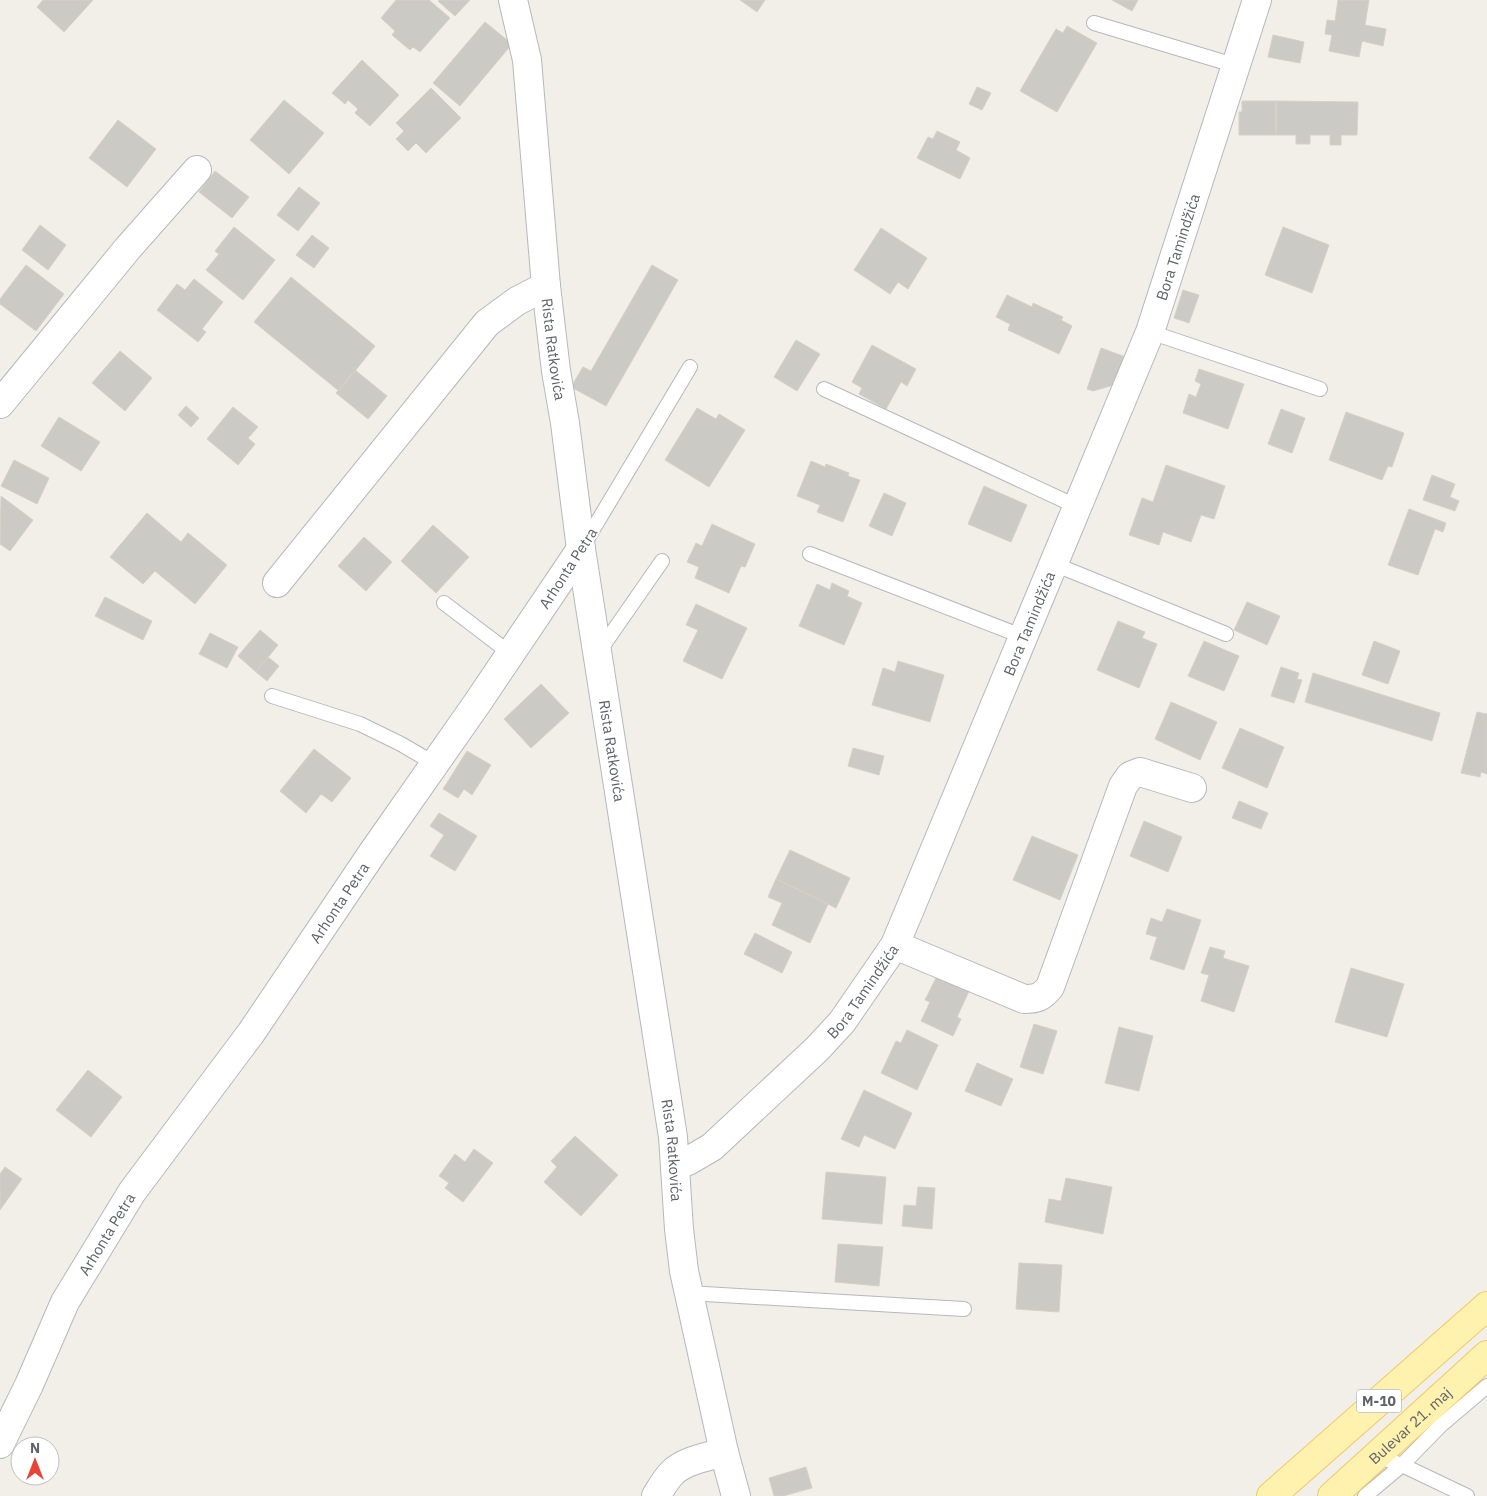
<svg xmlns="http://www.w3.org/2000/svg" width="1487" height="1496" font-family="'IBM Plex Sans',sans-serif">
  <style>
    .building { fill: #cccac5; stroke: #d6d1c6 }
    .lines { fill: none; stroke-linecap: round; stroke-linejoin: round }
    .service-casing { stroke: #b5b8bc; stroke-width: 16 }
    .minor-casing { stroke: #b5b8bc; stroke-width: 30 }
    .primary-casing { stroke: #f2c960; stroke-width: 30 }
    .service { stroke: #fff; stroke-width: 14 }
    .minor { stroke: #fff; stroke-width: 28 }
    .primary { stroke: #fff2af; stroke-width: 28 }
    .labels { text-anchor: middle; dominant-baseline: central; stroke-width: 4; stroke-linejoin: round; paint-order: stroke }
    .shield { fill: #fff; stroke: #8f9295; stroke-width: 1 }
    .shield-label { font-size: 14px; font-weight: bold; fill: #5f6368 }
    .street-label { font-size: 15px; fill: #5f6368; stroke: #fff }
  </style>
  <rect width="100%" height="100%" fill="#f1efe8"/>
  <path class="building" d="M43,0H93L64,32L37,7Z
    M396,0H429L450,18L420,52L413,47L410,50L392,35L395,31L381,18Z
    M439,0H470L455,16L438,1Z
    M740,0H765L757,12Z
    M1112,0H1138L1132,11Z
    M1338,0H1369L1365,25L1386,29L1383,46L1362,41L1359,57L1329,51L1332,35L1325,34L1327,20L1335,21Z
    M485,22L512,44L460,106L433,83Z
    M1067,26L1097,43L1057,112L1020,91L1056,29L1063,33Z
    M1273,35L1304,42L1300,63L1268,57Z
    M362,60L399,95L370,126L355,113L358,109L348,100L345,104L332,93Z
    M977,87L991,93L982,110L969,104Z
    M431,88L461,118L426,153L416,143L408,151L396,139L404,131L396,123Z
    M284,100L324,133L289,174L250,140Z
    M1242,101H1276V135H1239V112H1242Z
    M1276,101L1358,102L1357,135H1341V145H1330V135H1310V144H1296V135H1276Z
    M118,120L156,149L127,187L89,158Z
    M937,131L960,142L956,150L970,158L960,179L917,158L928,137L933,139Z
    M215,171L249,197L232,218L199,192Z
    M299,187L320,203L298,231L277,215Z
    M40,225L66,245L48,270L22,250Z
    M234,227L275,260L243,300L206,270L219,254L215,251Z
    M1283,227L1329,245L1312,293L1265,275Z
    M881,228L927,258L908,289L898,282L890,294L854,270Z
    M312,235L329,248L314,268L296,255Z
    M26,265L64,294L36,331L0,304V299Z
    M652,265L678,280L606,406L571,387L583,367L591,371Z
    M291,277L375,346L339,391L254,322Z
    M194,279L223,302L202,329L206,332L198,342L157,310L177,284L185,290Z
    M1183,290L1199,295L1189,323L1174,318Z
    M1007,295L1032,307L1033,303L1063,317L1061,320L1072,326L1059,354L1008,330L1010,324L996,317Z
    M796,340L820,354L797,391L774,377Z
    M872,345L916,369L907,386L901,382L886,409L859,394L862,388L852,382Z
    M1101,348L1131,359L1124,382L1093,391L1087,389Z
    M120,351L152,378L125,411L92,383Z
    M1199,369L1244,384L1228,429L1183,413L1189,394L1196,397L1201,384L1195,381Z
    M355,370L387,396L368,419L336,393Z
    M186,406L199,418L191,427L178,415Z
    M233,407L258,427L248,438L255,444L238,465L207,439Z
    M697,408L716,419L719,414L745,430L709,487L665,460Z
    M1281,409L1305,418L1292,453L1268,444Z
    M1346,412L1404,433L1392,467L1388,466L1382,480L1329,460Z
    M59,417L100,442L81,471L41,446Z
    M14,460L49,478L37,504L1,486Z
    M811,461L825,467L826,464L849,473L848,476L860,480L843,522L817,512L820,505L797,496Z
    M1166,465L1225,486L1214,519L1201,515L1191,542L1163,532L1159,545L1129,535L1142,498L1153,502Z
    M1432,475L1455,484L1450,497L1459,501L1455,511L1423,500Z
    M984,486L1027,505L1011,542L968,524Z
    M884,493L906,503L892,536L869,526Z
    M1,496L33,520L10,551L0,544Z
    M1409,509L1446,523L1443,532L1435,529L1418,575L1388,565Z
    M147,513L181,542L188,533L227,565L195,604L155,571L143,584L110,557Z
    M712,524L755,544L745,567L741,566L729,593L695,578L699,567L687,562L696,543L702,546Z
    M433,525L469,557L436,593L401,561Z
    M364,537L392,562L366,591L338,566Z
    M832,583L849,591L847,596L862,603L844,645L799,626L817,584L830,590Z
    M105,597L152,621L143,640L95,616Z
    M1247,602L1280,616L1267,645L1234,630Z
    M696,604L747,628L722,679L683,661L698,630L686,625Z
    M1118,621L1145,632L1142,638L1157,644L1139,688L1097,670Z
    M260,630L278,645L256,672L238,656Z
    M210,633L238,647L227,668L199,654Z
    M1204,641L1239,656L1224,691L1188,676Z
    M1374,641L1400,651L1388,684L1362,675Z
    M268,657L279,666L267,681L256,672Z
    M898,661L944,675L930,722L872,705L883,668L895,672Z
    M1281,667L1299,673L1297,679L1302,680L1294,703L1271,696Z
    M1313,673L1440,713L1432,741L1305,702Z
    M541,684L569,713L531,748L504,719Z
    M1171,702L1217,722L1200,760L1155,739Z
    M1477,712L1487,714V774L1481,772L1480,777L1461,773Z
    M1240,728L1284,747L1267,788L1222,768Z
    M853,748L884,756L879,775L848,766Z
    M314,749L351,778L332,802L321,794L306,813L280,791Z
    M467,751L491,765L472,795L464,789L458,798L443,789Z
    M1239,801L1268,813L1261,829L1232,818Z
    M439,813L477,836L455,871L430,856L444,835L430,826Z
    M1144,821L1182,837L1168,872L1130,856Z
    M1032,836L1078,855L1060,900L1013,880Z
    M790,850L850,878L836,908L776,879Z
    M776,879L828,904L810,943L772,925L782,903L768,897Z
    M1167,909L1201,920L1184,970L1150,959L1157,937L1146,934L1151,918L1162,922Z
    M755,933L792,952L782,973L744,954Z
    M1210,947L1225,951L1223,958L1249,966L1234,1012L1201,1001L1209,975L1201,973Z
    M1351,968L1404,984L1387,1037L1335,1022Z
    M938,974L970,989L957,1017L961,1019L953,1036L921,1021L930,1002L925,1000Z
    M1034,1024L1057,1031L1043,1074L1020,1067Z
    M1119,1027L1153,1036L1139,1091L1105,1083Z
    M907,1030L938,1045L917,1090L881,1073L896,1041L901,1043Z
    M977,1063L1013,1079L1001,1106L965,1091Z
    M88,1070L122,1097L91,1137L56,1110Z
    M864,1090L912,1113L895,1149L864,1135L859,1147L841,1139Z
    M575,1136L618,1175L581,1216L544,1182L557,1167L551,1161Z
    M474,1149L493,1163L463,1202L445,1188L449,1183L439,1176L455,1154L465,1162Z
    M5,1167L22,1179L0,1210V1174Z
    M826,1172L886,1177L882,1224L822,1219Z
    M1066,1178L1112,1187L1103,1234L1045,1222L1049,1199L1061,1201Z
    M918,1187L935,1188L932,1229L902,1226L904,1205L916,1206Z
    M838,1244L883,1247L879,1286L835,1282Z
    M1019,1263L1062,1265L1059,1312L1016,1309Z
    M806,1467L812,1488L783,1496H774L769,1478Z"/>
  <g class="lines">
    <defs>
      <path id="service" d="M1094,23L1237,66
        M1150,332L1320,389
        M824,389L1078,507
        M583,546L690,367
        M810,554L1024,637
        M1054,564L1226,634
        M444,603L511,654
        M598,653L662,561
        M272,696L360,724L401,744L435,764
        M688,1293L964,1309
        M1377,1456L1402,1465L1467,1496
        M1365,1496L1402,1465L1440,1426L1487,1386"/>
      <g id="minor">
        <path id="s1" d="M513,0L527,60L546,286L556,371L565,423L581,549L673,1137L679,1229L684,1271L724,1452L736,1496"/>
        <path d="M0,404L128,248L197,170"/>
        <path d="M277,583L487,323L517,301L546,286"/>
        <path d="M895,945L1024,999C1037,999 1042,997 1050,987L1123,786L1130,776L1140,772L1192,788"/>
        <path id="s2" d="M675,1166L688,1161L712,1147L817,1049L842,1022L895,945L1150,332L1257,0"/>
        <path id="s3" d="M0,1444L29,1385L65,1302L132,1192L251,1033L373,852L478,702L581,549"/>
        <path d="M656,1496C661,1488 666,1479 672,1473C685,1460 708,1457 724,1452"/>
      </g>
      <g id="primary">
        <path d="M1271,1496L1487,1306"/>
        <path id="s4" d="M1332,1496L1487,1355"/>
      </g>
    </defs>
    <use href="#service" class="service-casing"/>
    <use href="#minor" class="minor-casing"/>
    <use href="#primary" class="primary-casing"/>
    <use href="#service" class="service"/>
    <use href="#minor" class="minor"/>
    <use href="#primary" class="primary"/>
  </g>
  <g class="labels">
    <rect class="shield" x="1356.5" y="1389.5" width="45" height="23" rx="4"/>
    <g class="shield-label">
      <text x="1379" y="1401">M-10</text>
    </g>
    <g class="street-label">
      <text stroke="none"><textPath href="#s2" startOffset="1069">Bora Tamindžića</textPath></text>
      <text stroke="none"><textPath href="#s1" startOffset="352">Rista Ratkovića</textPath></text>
      <text transform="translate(568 568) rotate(-57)">Arhonta Petra</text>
      <text stroke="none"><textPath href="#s2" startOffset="664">Bora Tamindžića</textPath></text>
      <text stroke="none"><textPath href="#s1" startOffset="758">Rista Ratkovića</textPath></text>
      <text stroke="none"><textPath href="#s3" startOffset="641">Arhonta Petra</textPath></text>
      <text stroke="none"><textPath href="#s2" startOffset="259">Bora Tamindžića</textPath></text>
      <text stroke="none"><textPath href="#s1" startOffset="1162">Rista Ratkovića</textPath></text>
      <text stroke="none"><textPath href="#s3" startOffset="236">Arhonta Petra</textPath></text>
      <text stroke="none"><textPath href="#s4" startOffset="105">Bulevar 21. maj</textPath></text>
    </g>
  </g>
  <g transform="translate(35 1461)"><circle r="24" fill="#ffffff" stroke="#bfc1c3"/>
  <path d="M0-4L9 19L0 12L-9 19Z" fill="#ea4335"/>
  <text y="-8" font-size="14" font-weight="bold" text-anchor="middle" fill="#5f6368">N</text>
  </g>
</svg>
